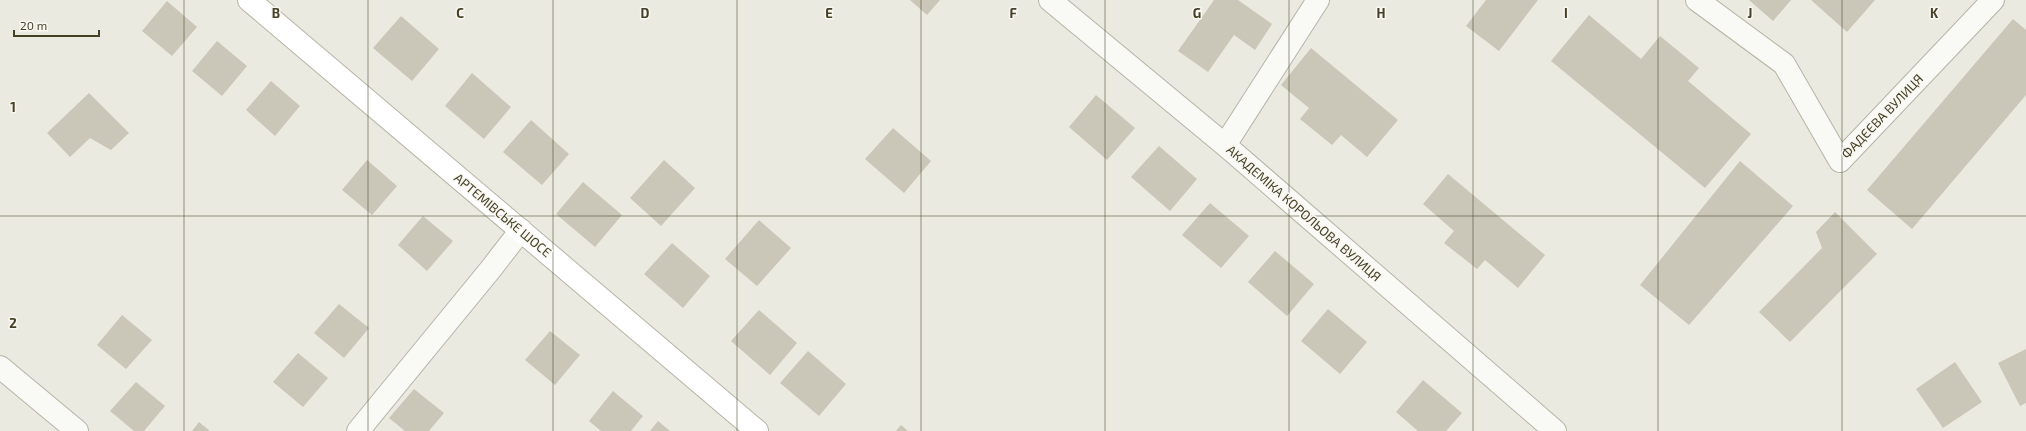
<svg xmlns="http://www.w3.org/2000/svg" width="2026" height="431" font-family="'Exo 2',sans-serif">
  <style>
    .building { fill: #cac6b8 }
    .lines { fill: none; stroke-linecap: round; stroke-linejoin: round }
    .street-casing { stroke: #b6b4a5; stroke-width: 24 }
    .secondary-casing { stroke: #b6b4a5; stroke-width: 24 }
    .street { stroke: #f9f9f5; stroke-width: 22 }
    .secondary { stroke: #fff; stroke-width: 22 }
    .grid { fill: none; stroke: #454127; stroke-width: 1; stroke-opacity: 0.55 }
    .labels { text-anchor: middle; dominant-baseline: central; stroke-width: 3; stroke-linejoin: round; paint-order: stroke }
    .street-label { font-size: 13px; fill: #454127; stroke: #f8f7f1 }
    .grid-label { font-size: 13px; text-anchor: middle; font-weight: bold; fill: #454127; stroke: #f8f7f1; stroke-width: 3; stroke-linejoin: round; paint-order: stroke }
  </style>
  <rect width="100%" height="100%" fill="#ebeae1"/>
  <path class="building" d="M910,0H940L927,15Z
    M1214,0H1238L1272,24L1255,50L1234,35L1208,72L1178,51Z
    M1486,0H1538L1499,51L1466,26Z
    M1749,0H1791L1773,21Z
    M1811,0H1875L1847,32Z
    M167,1L197,27L172,56L142,31Z
    M1589,15L1641,59L1660,36L1699,68L1688,81L1751,134L1705,188L1551,61Z
    M401,16L439,49L412,81L373,48Z
    M2013,19L2026,30V95L1912,229L1867,190Z
    M217,41L247,66L222,96L192,71Z
    M1311,48L1398,120L1367,157L1341,135L1332,145L1300,119L1309,108L1281,85Z
    M472,73L511,107L484,139L445,106Z
    M271,81L300,106L275,136L246,110Z
    M89,93L129,133L111,150L90,138L70,157L47,133Z
    M1096,95L1135,128L1107,160L1069,127Z
    M531,120L569,154L542,185L503,152Z
    M893,128L931,161L904,193L865,159Z
    M1159,146L1197,179L1170,211L1131,177Z
    M367,160L397,186L372,215L342,190Z
    M664,160L695,188L661,226L630,198Z
    M1740,161L1793,206L1689,325L1640,285Z
    M1448,174L1545,255L1518,288L1485,260L1477,269L1444,243L1454,231L1423,204Z
    M583,182L622,215L595,247L556,214Z
    M1210,203L1249,236L1221,268L1182,235Z
    M1835,212L1877,254L1790,342L1759,312L1822,248L1816,232Z
    M423,216L453,241L427,271L398,245Z
    M759,220L791,248L757,286L725,259Z
    M672,243L710,276L683,308L644,274Z
    M1275,251L1314,284L1287,316L1248,282Z
    M339,304L369,328L344,358L314,333Z
    M1328,309L1367,342L1340,374L1301,341Z
    M759,310L797,343L770,375L731,341Z
    M122,315L152,340L126,369L97,345Z
    M550,331L580,355L555,385L525,360Z
    M2026,349V403L2020,406L1998,363Z
    M808,351L846,384L819,416L780,383Z
    M298,353L328,378L303,407L273,382Z
    M1955,362L1982,402L1943,428L1916,389Z
    M1423,380L1462,413L1446,431H1418L1396,412Z
    M136,382L165,406L144,431H134L110,411Z
    M414,389L444,413L429,431H405L389,418Z
    M613,391L643,416L631,431H601L589,421Z
    M658,421L670,431H650Z
    M199,422L210,431H192Z
    M901,425L908,431H896Z"/>
  <g class="lines">
    <defs>
      <path id="street" d="M1050,0L1225,145L1555,431
        M1697,0L1784,64L1840,161L1993,0
        M1225,145L1318,0
        M0,367L77,431
        M358,431L490,270L521,230"/>
      <path id="secondary" d="M249,0L757,431"/>
    </defs>
    <use href="#street" class="street-casing"/>
    <use href="#secondary" class="secondary-casing"/>
    <use href="#street" class="street"/>
    <use href="#secondary" class="secondary"/>
  </g>
  <path class="grid" d="M184,0V431M368,0V431M553,0V431M737,0V431M921,0V431M1105,0V431M1289,0V431M1473,0V431M1658,0V431M1842,0V431M0,216H2026"/>
  <g class="labels">
    <g class="street-label">
      <text transform="translate(1882 116) rotate(-46)">ФАДЄЄВА ВУЛИЦЯ</text>
      <text transform="translate(1304 213) rotate(41)">АКАДЕМІКА КОРОЛЬОВА ВУЛИЦЯ</text>
      <text transform="translate(503 215) rotate(40)">АРТЕМІВСЬКЕ ШОСЕ</text>
    </g>
  </g>
  <g class="grid-label">
    <text x="276" y="18">B</text>
    <text x="460" y="18">C</text>
    <text x="645" y="18">D</text>
    <text x="829" y="18">E</text>
    <text x="1013" y="18">F</text>
    <text x="1197" y="18">G</text>
    <text x="1381" y="18">H</text>
    <text x="1566" y="18">I</text>
    <text x="1750" y="18">J</text>
    <text x="1934" y="18">K</text>
    <text x="13" y="112">1</text>
    <text x="13" y="328">2</text>
  </g>
  <path d="M14 30v6h85v-6" fill="none" stroke="#454127" stroke-width="2"/>
  <text x="20" y="30" font-size="12" fill="#454127" stroke="#f8f7f1" stroke-width="3" paint-order="stroke">20 m</text>
</svg>
